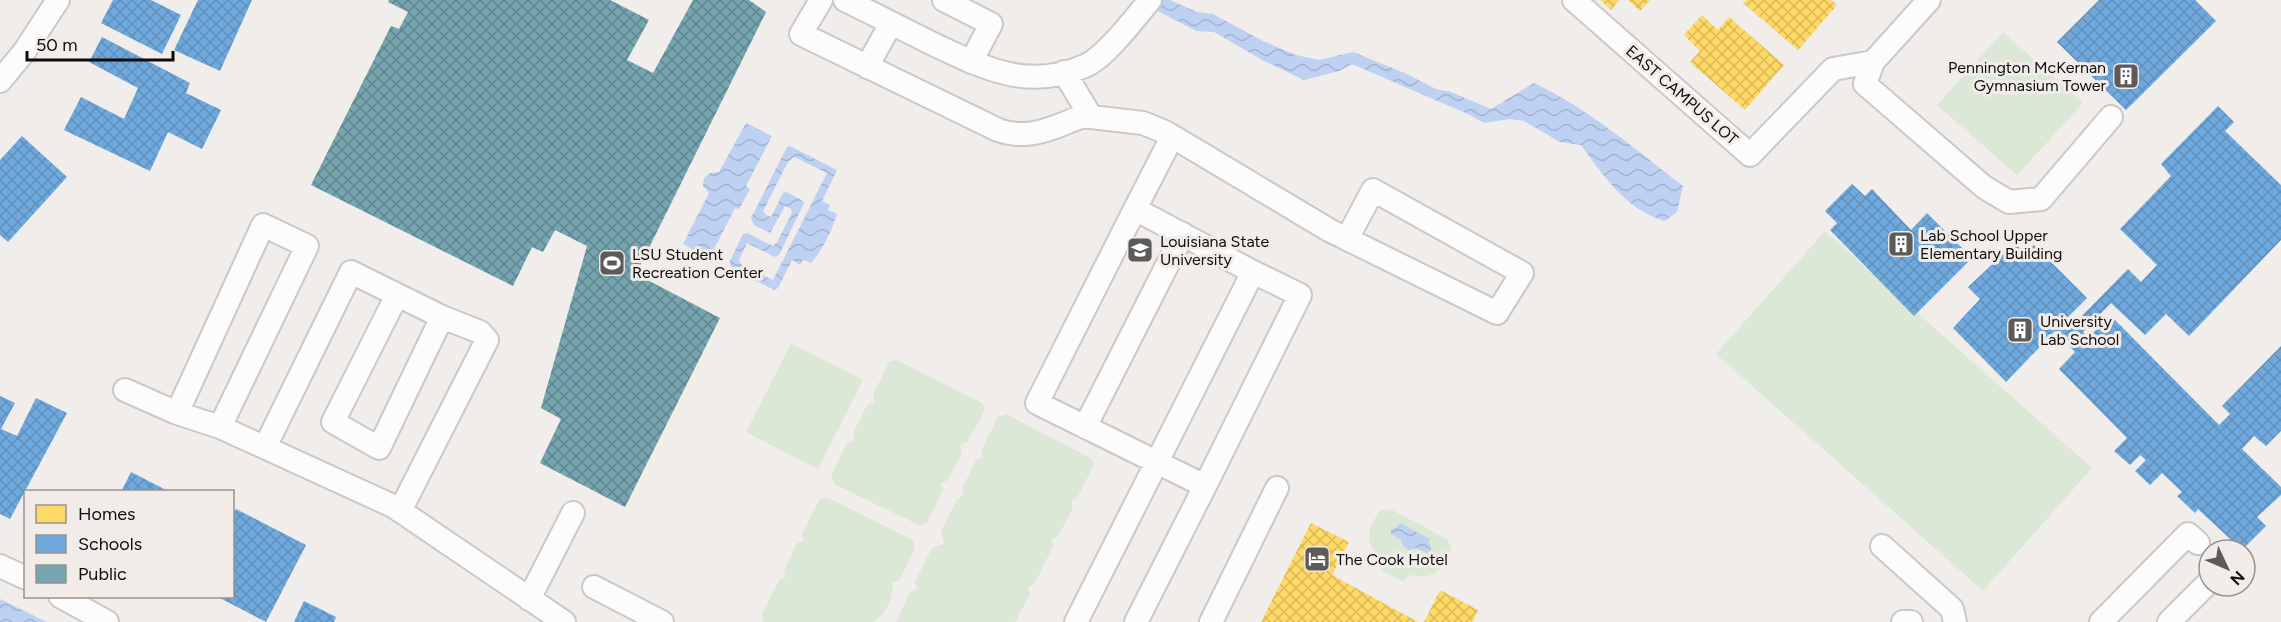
<svg xmlns="http://www.w3.org/2000/svg" width="2281" height="622" font-family="Figtree,sans-serif">
  <style>
    .green { fill: #dbe8d6 }
    .water { fill: url(#water-waves); fill-rule: evenodd }
    .homes { fill: url(#homes-cross-hatch) }
    .schools { fill: url(#schools-cross-hatch) }
    .public { fill: url(#public-cross-hatch) }
    .lines { fill: none; stroke-linecap: round; stroke-linejoin: round }
    .minor-casing { stroke: #cbc9c8; stroke-width: 26 }
    .minor { stroke: #fdfcfc; stroke-width: 22 }
    .labels { text-anchor: middle; dominant-baseline: central; stroke-width: 6; stroke-linejoin: round; paint-order: stroke }
    .poi-label { font-size: 16px; fill: #0d0c0b; stroke: #f2ece9; text-anchor: start }
    .street-label { font-size: 16px; fill: #0d0c0b; stroke: #f2ece9 }
  </style>
  <defs>
    <pattern id="water-waves" width="16" height="10" patternUnits="userSpaceOnUse" patternTransform="scale(1.5)"><rect width="16" height="10" fill="#bed1f3"/><path d="M0 5q4-4 8 0t8 0" fill="none" stroke="#a2b2cf"/></pattern>
    <pattern id="homes-cross-hatch" width="8" height="8" patternUnits="userSpaceOnUse" patternTransform="scale(1.5)"><rect width="8" height="8" fill="#ffd966"/><path d="M0 0l8 8M0 8l8-8" fill="none" stroke="#d9b957"/></pattern>
    <pattern id="schools-cross-hatch" width="8" height="8" patternUnits="userSpaceOnUse" patternTransform="scale(1.5)"><rect width="8" height="8" fill="#6fa8dc"/><path d="M0 0l8 8M0 8l8-8" fill="none" stroke="#5f8fbb"/></pattern>
    <pattern id="public-cross-hatch" width="8" height="8" patternUnits="userSpaceOnUse" patternTransform="scale(1.5)"><rect width="8" height="8" fill="#76a5af"/><path d="M0 0l8 8M0 8l8-8" fill="none" stroke="#5f858d"/></pattern>
  </defs>
  <rect width="100%" height="100%" fill="#f0edeb"/>
  <path class="green" d="M2003,32L2083,103L2017,175L1937,105Z
    M1825,231L2092,468L1983,591L1716,354Z
    M791,344L863,380L818,469L746,432Z
    M897,360L982,403L985,410L967,442L960,445L962,453L948,480L941,483L943,490L927,523L921,526L834,484L831,476L847,443L855,440L853,433L867,405L874,402L873,395L889,362Z
    M1006,414L1092,459L1094,465L1077,498L1071,501L1073,508L1058,536L1051,539L1053,546L1035,583L1028,587L1030,594L1015,622H896L910,592L917,590L915,582L932,548L944,544L941,531L958,498L964,495L962,489L976,460L983,457L981,451L998,417Z
    M827,497L913,540L915,547L899,581L892,583C895,597 884,616 873,622H764L762,614L779,580L786,577L784,571L797,543L804,540L802,534L819,500Z
    M1390,509L1447,539L1452,549C1440,571 1436,580 1409,575L1403,581L1382,571L1384,566C1381,559 1379,557 1375,551C1363,537 1371,524 1380,511Z"/>
  <path class="water" d="M1137,0H1170L1197,12L1213,14L1263,41L1296,55L1319,60L1353,52L1407,74L1436,89L1451,92L1491,109L1534,83C1589,109 1635,149 1683,186L1677,212L1665,221C1627,211 1603,175 1581,145L1560,142L1524,121L1510,119L1484,123L1468,114L1352,64L1339,71L1304,80L1262,60L1214,32L1196,31Z
    M746,123L772,136L746,186L750,189L739,209L735,208L714,249L718,251L713,260L683,244L709,193L703,186L704,178L710,173L719,172Z
    M790,146L837,170L822,201L830,205L828,210L837,214C831,233 823,249 811,263L803,260L800,265L792,260L778,288L774,290L733,269L729,263L743,234L747,233L773,246L777,242L792,213L791,209L785,206L770,233L754,225L751,218L787,147ZM794,157L827,173L773,280L742,265L739,260L747,243L775,257L779,255L804,203L800,199L786,192L783,193L771,217L766,215L763,211L788,162Z
    M1400,523L1430,539L1428,543L1431,546V550L1427,553L1415,548L1409,550L1403,546L1401,540L1391,534V530L1397,527Z
    M0,599L47,622H0Z"/>
  <path class="homes" d="M1600,0H1619L1611,10Z
    M1628,0H1650L1640,11Z
    M1746,0H1831L1837,5L1798,50L1743,3Z
    M1702,15L1718,30L1729,17L1784,65L1745,110L1690,62L1700,51L1684,35Z
    M1311,523L1349,542L1332,575L1418,622H1261Z
    M1440,590L1478,610L1472,622H1424Z"/>
  <path class="schools" d="M113,0H151L181,15L162,54L101,23Z
    M198,0H252L220,71L174,50Z
    M2099,0H2195L2216,21L2126,110L2057,42Z
    M102,37L190,83L186,93L221,110L202,149L168,132L150,171L64,130L81,97L124,119L138,88L89,62Z
    M2218,106L2234,122L2225,131L2281,185V240L2189,336L2166,314L2145,335L2111,303L2083,332L2088,337L2108,320L2113,318L2219,425L2230,414L2222,406L2281,346V431L2266,446L2254,436L2242,449L2281,487V495L2257,517L2266,526L2242,550L2198,509L2195,513L2177,496L2182,492L2162,473L2150,485L2135,471L2146,460L2140,455L2130,465L2114,451L2127,438L2059,369L2075,352L2055,331L2006,382L1953,328L1980,299L1968,287L2015,243L2025,254L2034,245L2087,298L2068,317L2074,324L2128,269L2141,282L2157,265L2120,229L2171,176L2161,164Z
    M22,136L67,177L8,242L0,235V160Z
    M1852,184L1865,196L1872,189L1911,230L1927,213L1972,258L1914,316L1830,230L1837,223L1825,211Z
    M0,396L15,403L1,429L17,436L36,398L67,413L10,519L0,514Z
    M131,472L170,492H121Z
    M236,509L306,545L266,622L216,596H232V516Z
    M304,601L336,617L334,622H294Z"/>
  <path class="public" d="M389,0H610L649,20L627,60L653,73L693,0H749L766,12L636,274L720,318L625,507L540,463L561,419L541,408L587,246L555,230L543,252L532,247L513,286L311,185L391,26L399,29L408,12L388,2Z"/>
  <g class="lines">
    <defs>
      <path id="minor" d="M821,0L801,34L998,130C1023,139 1044,132 1068,122C1077,118 1081,116 1091,117
        M845,0C874,14 903,29 931,43C984,68 1028,92 1087,65C1107,55 1135,18 1150,0
        M944,0L991,24L971,62
        M1574,0L1750,155L1833,69L1873,62
        M1929,0L1873,62L1865,84L1984,187L2009,202L2041,199L2111,117
        M867,67L891,23
        M1064,72L1091,117L1143,123L1165,132L1329,230L1497,313L1522,273L1373,190L1347,239
        M0,81L24,52L58,0
        M1135,209L1172,137
        M397,295L333,422L379,448L442,317
        M125,390L177,413L220,427L393,506L564,622
        M177,413L263,225L307,246L220,427
        M1085,427L1183,234
        M265,447L351,272L442,317L480,332L487,340L400,511
        M1205,486L1300,295L1253,272
        M1882,546L1952,609L1955,622
        M0,566L26,578
        M594,587L662,622
        M60,596L107,622
        M529,599L573,513
        M1076,622L1253,272L1135,209L1037,403L1205,486L1136,622
        M1211,622L1277,488
        M1903,622H1911
        M2101,622L2188,534L2198,543
        M2169,622L2209,582"/>
    </defs>
    <use href="#minor" class="minor-casing"/>
    <use href="#minor" class="minor"/>
  </g>
  <defs>
    <symbol id="building-square" viewBox="-11 -11 22 22"><rect x="-9" y="-9" width="18" height="18" rx="4" fill="#5c5b59" stroke="#f2ece9"/><path d="M-4-6H4V6H1V3H-1V6H-4ZM-2.5-4.3h1.7v1.8h-1.7ZM.8-4.3h1.7v1.8H.8ZM-2.5-1h1.7V.8h-1.7ZM.8-1h1.7V.8H.8Z" fill="#fff"/></symbol>
    <symbol id="university-square" viewBox="-11 -11 22 22"><rect x="-9" y="-9" width="18" height="18" rx="4" fill="#5c5b59" stroke="#f2ece9"/><path d="M0-5L7-2L0 1L-7-2ZM-4 1L0 2.5L4 1V4Q0 6-4 4Z" fill="#fff"/></symbol>
    <symbol id="stadium-square" viewBox="-11 -11 22 22"><rect x="-9" y="-9" width="18" height="18" rx="4" fill="#5c5b59" stroke="#f2ece9"/><path d="M0-5a6.5 5 0 1 0 0 10a6.5 5 0 1 0 0-10ZM-3.5-1.8h7v3.6h-7Z" fill="#fff"/></symbol>
    <symbol id="hotel-square" viewBox="-11 -11 22 22"><rect x="-9" y="-9" width="18" height="18" rx="4" fill="#5c5b59" stroke="#f2ece9"/><path d="M-6-4.5h1.5V1H6V5H4.5V3h-9V5H-6ZM-4 0a1.8 1.8 0 1 1 3.6 0ZM.5 0V-2.5h3Q6-2.5 6 0Z" fill="#fff"/></symbol>
  </defs>
  <g fill-rule="evenodd">
    <use href="#building-square" x="2111" y="61" width="30" height="30"/>
    <use href="#building-square" x="1886" y="229" width="30" height="30"/>
    <use href="#university-square" x="1125" y="235" width="30" height="30"/>
    <use href="#stadium-square" x="597" y="248" width="30" height="30"/>
    <use href="#building-square" x="2005" y="315" width="30" height="30"/>
    <use href="#hotel-square" x="1302" y="544" width="30" height="30"/>
  </g>
  <g class="labels">
    <g class="poi-label">
      <text x="2106" y="67" text-anchor="end">Pennington McKernan<tspan x="2106" dy="18">Gymnasium Tower</tspan></text>
      <text x="1920" y="235">Lab School Upper<tspan x="1920" dy="18">Elementary Building</tspan></text>
      <text x="1160" y="241">Louisiana State<tspan x="1160" dy="18">University</tspan></text>
      <text x="632" y="254">LSU Student<tspan x="632" dy="18">Recreation Center</tspan></text>
      <text x="2040" y="321">University<tspan x="2040" dy="18">Lab School</tspan></text>
      <text x="1336" y="559">The Cook Hotel</text>
    </g>
    <g class="street-label">
      <text transform="translate(1682 95) rotate(41)">EAST CAMPUS LOT</text>
    </g>
  </g>
  <rect x="24" y="490" width="210" height="108" fill="#f2ece9" stroke="#969290" stroke-width="1.5"/>
  <rect x="36" y="505" width="30" height="18" fill="#ffd966" stroke="#969290" stroke-width="1.5"/>
  <text x="78" y="520" font-size="18" fill="#0d0c0b">Homes</text>
  <rect x="36" y="535" width="30" height="18" fill="#6fa8dc" stroke="#969290" stroke-width="1.5"/>
  <text x="78" y="550" font-size="18" fill="#0d0c0b">Schools</text>
  <rect x="36" y="565" width="30" height="18" fill="#76a5af" stroke="#969290" stroke-width="1.5"/>
  <text x="78" y="580" font-size="18" fill="#0d0c0b">Public</text>
  <g transform="translate(2227 568) rotate(134)"><circle r="28" fill="#f2ece9" stroke="#969290" stroke-width="1.5"/>
  <path d="M0-4.5L10 22L0 15L-10 22Z" fill="#5c5b59"/>
  <text y="-9" font-size="16" font-weight="bold" text-anchor="middle" fill="#0d0c0b">N</text>
  </g>
  <path d="M27 51v9h146v-9" fill="none" stroke="#0d0c0b" stroke-width="3"/>
  <text x="36" y="51" font-size="18" fill="#0d0c0b" stroke="#f2ece9" stroke-width="4.5" paint-order="stroke">50 m</text>
</svg>
